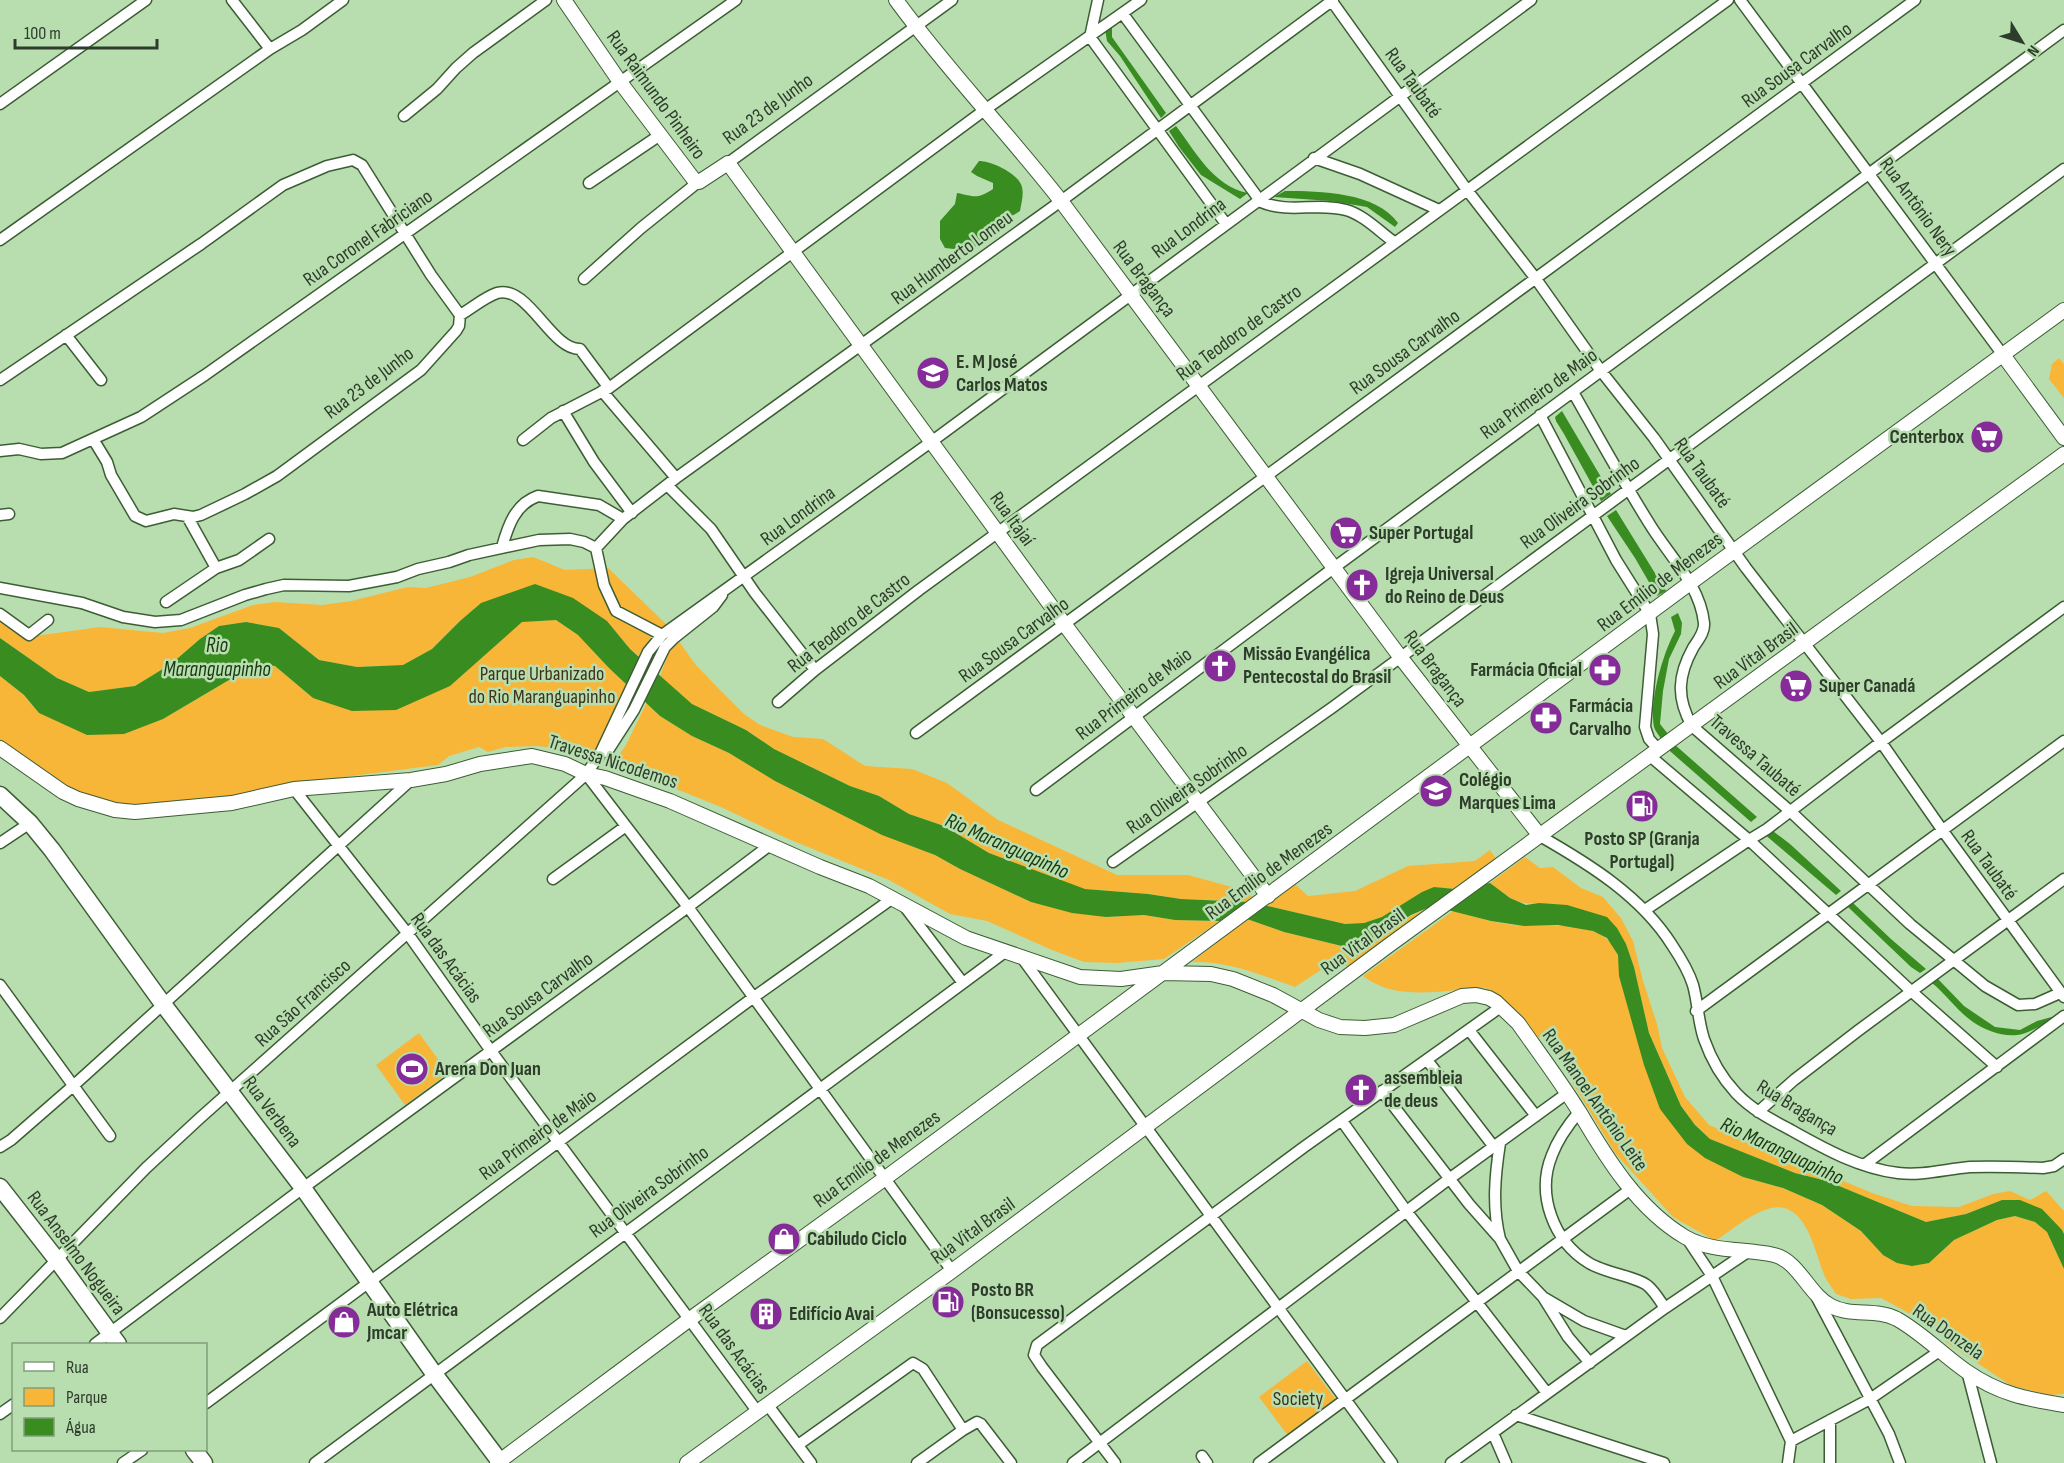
<svg xmlns="http://www.w3.org/2000/svg" width="2064" height="1463" font-family="'Sofia Sans Condensed',sans-serif">
  <style>
    .green { fill: #f7b637 }
    .water { fill: #388c20 }
    .lines { fill: none; stroke-linecap: round; stroke-linejoin: round }
    .street-casing { stroke: #3d5d35; stroke-width: 13 }
    .secondary-casing { stroke: #3d5d35; stroke-width: 16 }
    .primary-casing { stroke: #3d5d35; stroke-width: 19 }
    .street { stroke: #fff; stroke-width: 10 }
    .secondary { stroke: #fff; stroke-width: 14 }
    .primary { stroke: #fff; stroke-width: 16 }
    .labels { text-anchor: middle; dominant-baseline: central; stroke-width: 5; stroke-linejoin: round; paint-order: stroke }
    .street-label { font-size: 20px; fill: #2e3d2b; stroke: #b8deb0 }
    .poi-label { font-size: 20px; font-weight: bold; fill: #2e3d2b; stroke: #b8deb0; text-anchor: start }
    .park-label { font-size: 20px; fill: #3f321d; stroke: #b8deb0 }
    .water-label { font-size: 21px; font-style: italic; fill: #183910; stroke: #b8deb0 }
  </style>
  <rect width="100%" height="100%" fill="#b8deb0"/>
  <path class="green" d="M2059,358L2064,364V398L2049,379L2052,364Z
    M533,557L565,570L608,568L667,625L654,632L639,656L630,649L607,621L481,603L460,621L432,649L403,665L357,667L319,660L279,628L246,622L219,626L200,639L171,664L135,686L89,692L57,678L0,638V618L35,636L100,627L163,633L190,628L253,605L275,602L322,605L351,601L408,587L426,588L470,577L514,560Z
    M556,620L578,635L626,684L601,740L589,759L584,760L558,749L538,746L505,747L488,752L479,747L449,756L438,765L289,784L227,799L148,807L116,804L65,788L0,743V676L24,695L39,713L163,719L229,680L248,663L275,666L313,698L487,651L522,621Z
    M678,640L695,664L720,690L744,714L760,725L793,737L823,739L865,766L912,769L947,783L998,820L1117,875H1188L1239,889L1253,897L1248,902L1181,899L1148,894L1085,889L1067,884L989,853L944,826L909,814L879,796L850,786L774,749L746,730L692,704L660,676L670,649Z
    M647,702L660,716L692,736L729,753L803,796L909,845L935,855L960,869L1031,902L1106,917L1144,915L1175,920L1220,921L1164,959L1117,963L1084,962L1052,950L987,921L950,914L889,880L786,838L721,807L654,780L612,765L626,745Z
    M1490,850L1497,860L1455,889L1434,887L1382,917L1364,923L1345,924L1263,905L1294,883L1308,896L1355,891L1408,866L1475,861Z
    M1525,857L1540,868L1553,867L1581,888L1603,897L1621,918L1633,941L1643,981L1657,1024L1662,1048L1685,1097L1709,1125L1872,1193L1912,1206L1959,1207L1993,1194L2010,1191L2030,1200L2046,1191L2064,1211V1234L2042,1209L2002,1200L1966,1214L1926,1222L1827,1181L1795,1173L1710,1139L1695,1125L1681,1106L1649,1033L1634,967L1626,944L1539,903C1516,906 1507,896 1490,883Z
    M1432,906L1348,966H1327L1295,987C1261,975 1229,961 1192,962L1247,919L1284,932L1346,947Z
    M1453,911C1476,917 1501,925 1525,926C1556,927 1602,919 1617,953C1620,960 1619,969 1619,976L1660,1109L1743,1177L1783,1188L1822,1205L1861,1231L1883,1255L1929,1263L1954,1240L1997,1220L2015,1216L2035,1222L2047,1232L2064,1269V1394L2049,1395L2010,1385L1946,1342L1941,1331L1920,1315H1912L1881,1298L1851,1299L1836,1294C1833,1289 1829,1284 1826,1279C1815,1256 1808,1200 1771,1208C1751,1213 1732,1230 1715,1241L1673,1217L1615,1153L1572,1082L1574,1074L1545,1037H1538L1510,1008L1485,988C1445,989 1398,1003 1363,976Z
    M419,1033L448,1073L405,1105L376,1065Z
    M1307,1361L1337,1401L1289,1437L1259,1397Z"/>
  <path class="water" d="M1112,25V37L1166,113L1161,118L1120,56L1107,41L1105,29Z
    M1176,126C1196,152 1213,186 1248,193L1240,199L1201,175L1179,147L1169,131Z
    M979,161C992,161 1019,174 1022,187C1024,195 1021,204 1020,211C1011,218 996,220 992,224C986,230 982,240 977,246L963,250L945,248L940,239V221L955,204L957,193C974,196 976,200 993,189V183L977,176L971,172Z
    M1285,191C1320,191 1376,192 1398,223L1395,227L1367,207L1331,201L1274,197Z
    M1562,411L1611,494L1601,501L1564,434L1556,421L1555,417Z
    M1616,510L1666,591L1657,596L1635,558L1607,516Z
    M535,584L573,598L607,621L630,649L692,704L746,730L774,749L850,786L879,796L909,814L944,826L989,853L1085,889L1148,894L1181,899L1248,902L1220,921L1175,920L1144,915L1106,917L1072,913L1031,902L960,869L935,855L882,835L775,781L729,753L692,736L660,716L609,668L578,635L556,620L522,622L450,686L396,710L352,711L313,698L275,666L248,663L229,680L163,719L124,734L87,735L39,713L24,695L0,676V638L57,678L89,692L135,686L171,664L200,639L219,626L246,622L279,628L319,660L357,667L403,665L432,649L460,621L481,603Z
    M1678,613L1682,623L1681,634L1669,659L1663,691L1660,724L1668,734L1661,739C1659,735 1655,731 1654,727C1649,700 1663,654 1675,631L1671,617Z
    M1674,744L1757,817L1751,822L1671,752L1668,749Z
    M1769,828L1790,844L1841,891L1836,895L1763,833Z
    M1490,883L1510,898L1526,905L1539,903L1567,905L1607,917L1617,928L1626,944L1634,967L1649,1033L1681,1106L1695,1125L1710,1139L1795,1173L1827,1181L1926,1222L1966,1214L2002,1200H2020L2042,1209L2062,1230L2064,1234V1269L2047,1232L2035,1222L2015,1216L1997,1220L1954,1240L1929,1263L1912,1266L1897,1263L1883,1255L1861,1231L1822,1205L1783,1188L1743,1177L1705,1158L1687,1144L1660,1109L1644,1065L1619,976L1618,955L1607,938L1593,931L1558,925L1524,926L1491,921L1432,906L1411,915L1380,935L1346,947L1284,932L1247,919L1263,905L1345,924L1364,923L1382,917L1422,892L1434,887L1455,889Z
    M1853,903L1891,939L1926,969L1920,973L1911,967L1848,907Z
    M1938,979L1964,1006L1995,1027L2020,1030L2037,1021L2059,1015C2050,1021 2028,1034 2017,1035C2003,1037 1984,1030 1973,1022C1957,1011 1947,995 1932,983Z"/>
  <g class="lines">
    <defs>
      <path id="street" d="M232,0L270,49
        M1098,0L1090,37L1226,224
        M1331,0L1467,190L1536,279L1601,371L1654,438L1746,568L1881,742L1943,831L2064,997
        M1740,0L2003,355
        M1123,14L1261,202C1289,214 1319,202 1346,210C1364,215 1380,232 1394,242
        M0,104L146,0
        M404,116L437,89L456,68L473,53L546,0
        M1314,158L1360,174L1439,210
        M728,163L952,0
        M589,183L660,135
        M0,240L270,49L302,30L343,0
        M584,279L641,228L697,183
        M66,335L101,380
        M0,380L201,244L283,185L327,166L353,160L362,165L431,275L460,315
        M602,391L676,478
        M1573,392C1598,436 1622,480 1649,523C1668,555 1700,584 1704,623C1705,632 1698,640 1693,648C1678,675 1676,698 1692,726L1790,811L1910,924L1985,986L2018,1005L2035,1004L2060,993
        M563,411L594,462L632,513
        M1540,415L1616,560L1650,614L1653,634L1645,727L1649,739L1659,750
        M93,439L107,462L111,475L135,516L146,521L174,514L193,517L201,515L245,494L277,476L421,370L456,331L459,326L460,315C472,308 485,297 497,293C528,284 551,350 580,349L609,388
        M523,440L551,418L609,388L986,109L1141,0
        M0,451L19,449L41,454L62,453L141,417L205,375L736,0
        M667,485L711,529L755,593L815,670
        M0,515L9,514
        M187,516L216,568
        M502,547C508,526 515,504 538,496L599,505L623,519
        M596,548L623,519L676,478L1061,201L1333,0
        M0,588L82,603L123,617L155,622L181,620L245,595L266,589L284,585L349,586L397,577L418,569L449,562L469,555L539,540L570,539L584,542L596,548L604,585L616,611L662,635
        M166,602L216,568L239,560L269,539
        M0,614L29,635L48,620
        M778,702L815,670L919,590L1728,0
        M916,733L1915,0
        M607,752L634,710L665,647L674,638L713,607L722,595
        M1650,756L1749,840L1911,991L1997,1067
        M586,774L599,756L648,652L662,635L931,442L1531,0
        M586,774L688,907L952,1271
        M294,789L408,934L491,1051L757,1411
        M1036,790L1335,567L2064,30
        M1540,836C1589,864 1641,896 1672,945C1680,957 1689,972 1693,985C1698,1003 1698,1021 1704,1039C1711,1059 1722,1078 1736,1093C1751,1109 1770,1119 1789,1129C1823,1148 1858,1168 1898,1173C1922,1176 1946,1169 1970,1167C1994,1166 2019,1167 2043,1168L2054,1166L2064,1159
        M0,843L30,823
        M1113,862L1333,707L2064,169
        M553,879L626,826
        M905,907L963,983
        M1645,910L1749,840L1767,829L1881,742L2064,607
        M1022,958L1392,1463
        M0,985L110,1136
        M1696,1011L2064,741
        M1469,1030L1536,1116
        M1427,1060L1494,1147
        M1382,1091L1469,1204L1500,1239L1518,1271L1543,1297L1568,1337L1590,1363
        M1579,1112C1568,1125 1558,1139 1552,1155C1536,1194 1553,1241 1589,1263C1605,1273 1638,1277 1648,1286C1655,1292 1660,1301 1665,1308
        M1758,1112L1794,1080L1859,1030L2064,879
        M1342,1121L1407,1212L1547,1393
        M1500,1143C1495,1175 1492,1207 1500,1239
        M0,1147L11,1140L73,1086L411,780
        M1864,1165L2064,1016
        M1686,1237L1712,1276L1791,1441L1788,1463
        M1543,1297L1584,1321L1626,1336
        M1817,1298L1889,1434L1900,1463
        M0,1318L146,1168L200,1118L591,770
        M95,1344L303,1188L688,907L770,845
        M1967,1371L1991,1463
        M206,1403L754,997L893,898
        M767,1404L811,1463
        M0,1414L14,1404
        M1516,1415L1664,1463
        M1830,1420V1463
        M1493,1433L1506,1463
        M1791,1441L1870,1399L1941,1350
        M798,1445L913,1363L923,1369L963,1430
        M1202,1456L1207,1463
        M123,1463L142,1450
        M315,1463L1005,952
        M917,1463L963,1430L977,1422L981,1424L1011,1463
        M1073,1463L1449,1179L1566,1094
        M1115,1463L1042,1367L1034,1355L1037,1345L1304,1147L1502,1006
        M1259,1463L1632,1188
        M1451,1463L1665,1308L1749,1251"/>
      <path id="secondary" d="M564,0L620,82L695,181L699,182L728,163L1065,625L1268,896
        M896,0C947,70 1008,133 1061,201L1401,658L1540,836
        M2003,355L2064,438
        M0,748L63,792L78,799L115,810L135,812L232,803L294,789L411,780L446,774L480,764L532,756L565,764L586,774L605,778L670,801L820,867L869,886L966,938L1080,977L1121,979L1163,973L1211,974L1233,979L1273,995L1319,1020L1340,1027L1365,1028L1394,1025L1462,996L1476,995L1489,998L1496,1002L1518,1023C1539,1053 1561,1082 1580,1113C1607,1159 1638,1209 1685,1237C1713,1253 1744,1248 1774,1255C1799,1261 1808,1294 1831,1306C1851,1317 1876,1308 1897,1319C1922,1333 1943,1355 1966,1371C1999,1394 2026,1399 2064,1405
        M497,1463L690,1319L884,1179L1690,583L2064,310
        M687,1463L952,1271L1388,946L2064,454"/>
      <path id="primary" d="M0,795L30,823L52,850L163,1004L303,1188L435,1375L501,1463
        M0,1187L57,1260L118,1344
        M194,1450L204,1463"/>
    </defs>
    <use href="#street" class="street-casing"/>
    <use href="#secondary" class="secondary-casing"/>
    <use href="#primary" class="primary-casing"/>
    <use href="#street" class="street"/>
    <use href="#secondary" class="secondary"/>
    <use href="#primary" class="primary"/>
  </g>
  <defs>
    <symbol id="school-disc" viewBox="-11 -11 22 22"><circle r="9.5" fill="#852c98" stroke="#b8deb0"/><path d="M0-5L7-2L0 1L-7-2ZM-4 1L0 2.5L4 1V4Q0 6-4 4Z" fill="#fff"/></symbol>
    <symbol id="supermarket-disc" viewBox="-11 -11 22 22"><circle r="9.5" fill="#852c98" stroke="#b8deb0"/><path d="M-6-5.5h2.5l.6 2H6L4.5 2H-2.5L-4.4-4H-6ZM-1.5 3.2a1.3 1.3 0 1 0 .1 0ZM3 3.2a1.3 1.3 0 1 0 .1 0Z" fill="#fff"/></symbol>
    <symbol id="church-disc" viewBox="-11 -11 22 22"><circle r="9.5" fill="#852c98" stroke="#b8deb0"/><path d="M-1.2-6h2.4v3.5h3.3v2.4h-3.3V6h-2.4V-.1h-3.3v-2.4h3.3Z" fill="#fff"/></symbol>
    <symbol id="pharmacy-disc" viewBox="-11 -11 22 22"><circle r="9.5" fill="#852c98" stroke="#b8deb0"/><path d="M-2-6h4v4h4v4h-4v4h-4v-4h-4v-4h4Z" fill="#fff"/></symbol>
    <symbol id="fuel-disc" viewBox="-11 -11 22 22"><circle r="9.5" fill="#852c98" stroke="#b8deb0"/><path d="M-5.5-6h7V0h2V4h1.3V-2.5L3-4.5l.8-.8L6-3V5H2.5V1h-1V6h-7ZM-4.2-4.7v3.2H.2V-4.7Z" fill="#fff"/></symbol>
    <symbol id="stadium-disc" viewBox="-11 -11 22 22"><circle r="9.5" fill="#852c98" stroke="#b8deb0"/><path d="M0-5a6.5 5 0 1 0 0 10a6.5 5 0 1 0 0-10ZM-3.5-1.8h7v3.6h-7Z" fill="#fff"/></symbol>
    <symbol id="shop-disc" viewBox="-11 -11 22 22"><circle r="9.5" fill="#852c98" stroke="#b8deb0"/><path d="M-5-2.5h2.3a2.7 3.5 0 0 1 5.4 0H5L5.5 6h-11ZM-1.5-2.5h3a1.5 2.3 0 0 0-3 0Z" fill="#fff"/></symbol>
    <symbol id="building-disc" viewBox="-11 -11 22 22"><circle r="9.5" fill="#852c98" stroke="#b8deb0"/><path d="M-4-6H4V6H1V3H-1V6H-4ZM-2.5-4.3h1.7v1.8h-1.7ZM.8-4.3h1.7v1.8H.8ZM-2.5-1h1.7V.8h-1.7ZM.8-1h1.7V.8H.8Z" fill="#fff"/></symbol>
  </defs>
  <g fill-rule="evenodd">
    <use href="#school-disc" x="914" y="354" width="38" height="38"/>
    <use href="#supermarket-disc" x="1968" y="418" width="38" height="38"/>
    <use href="#supermarket-disc" x="1327" y="514" width="38" height="38"/>
    <use href="#church-disc" x="1343" y="566" width="38" height="38"/>
    <use href="#church-disc" x="1201" y="647" width="38" height="38"/>
    <use href="#pharmacy-disc" x="1586" y="651" width="38" height="38"/>
    <use href="#supermarket-disc" x="1777" y="667" width="38" height="38"/>
    <use href="#pharmacy-disc" x="1527" y="699" width="38" height="38"/>
    <use href="#school-disc" x="1417" y="772" width="38" height="38"/>
    <use href="#fuel-disc" x="1623" y="787" width="38" height="38"/>
    <use href="#stadium-disc" x="393" y="1050" width="38" height="38"/>
    <use href="#church-disc" x="1342" y="1071" width="38" height="38"/>
    <use href="#shop-disc" x="765" y="1220" width="38" height="38"/>
    <use href="#fuel-disc" x="929" y="1283" width="38" height="38"/>
    <use href="#building-disc" x="747" y="1295" width="38" height="38"/>
    <use href="#shop-disc" x="325" y="1303" width="38" height="38"/>
  </g>
  <g class="labels">
    <g class="street-label">
      <text transform="translate(1797 65) rotate(-36)">Rua Sousa Carvalho</text>
      <text transform="translate(1413 83) rotate(54)">Rua Taubaté</text>
      <text transform="translate(656 95) rotate(54)">Rua Raimundo Pinheiro</text>
      <text transform="translate(768 109) rotate(-36)">Rua 23 de Junho</text>
      <text transform="translate(1918 207) rotate(54)">Rua Antônio Nery</text>
      <text transform="translate(1189 228) rotate(-37)">Rua Londrina</text>
      <text transform="translate(368 238) rotate(-35)">Rua Coronel Fabriciano</text>
      <text transform="translate(952 258) rotate(-36)">Rua Humberto Lomeu</text>
      <text transform="translate(1144 279) rotate(53)">Rua Bragança</text>
      <text transform="translate(1239 333) rotate(-36)">Rua Teodoro de Castro</text>
      <text transform="translate(1405 352) rotate(-36)">Rua Sousa Carvalho</text>
      <text transform="translate(369 383) rotate(-37)">Rua 23 de Junho</text>
      <text transform="translate(1539 394) rotate(-36)">Rua Primeiro de Maio</text>
      <text transform="translate(1702 473) rotate(54)">Rua Taubaté</text>
      <text transform="translate(1580 503) rotate(-36)">Rua Oliveira Sobrinho</text>
      <text transform="translate(798 516) rotate(-36)">Rua Londrina</text>
      <text transform="translate(1012 519) rotate(54)">Rua Itajaí</text>
      <text transform="translate(1660 582) rotate(-37)">Rua Emílio de Menezes</text>
      <text transform="translate(849 623) rotate(-38)">Rua Teodoro de Castro</text>
      <text transform="translate(1014 640) rotate(-36)">Rua Sousa Carvalho</text>
      <text transform="translate(1756 656) rotate(-36)">Rua Vital Brasil</text>
      <text transform="translate(1435 669) rotate(53)">Rua Bragança</text>
      <text transform="translate(1134 694) rotate(-37)">Rua Primeiro de Maio</text>
      <text transform="translate(1755 756) rotate(41)">Travessa Taubaté</text>
      <text transform="translate(613 762) rotate(18)">Travessa Nicodemos</text>
      <text transform="translate(1187 789) rotate(-35)">Rua Oliveira Sobrinho</text>
      <text transform="translate(1989 865) rotate(54)">Rua Taubaté</text>
      <text transform="translate(1269 871) rotate(-36)">Rua Emílio de Menezes</text>
      <text transform="translate(1363 942) rotate(-36)">Rua Vital Brasil</text>
      <text transform="translate(446 958) rotate(54)">Rua das Acácias</text>
      <text transform="translate(538 995) rotate(-36)">Rua Sousa Carvalho</text>
      <text transform="translate(303 1003) rotate(-42)">Rua São Francisco</text>
      <text transform="translate(1595 1100) rotate(55)">Rua Manoel Antônio Leite</text>
      <text transform="translate(1797 1108) rotate(31)">Rua Bragança</text>
      <text transform="translate(272 1112) rotate(53)">Rua Verbena</text>
      <text transform="translate(538 1135) rotate(-36)">Rua Primeiro de Maio</text>
      <text transform="translate(877 1159) rotate(-36)">Rua Emílio de Menezes</text>
      <text transform="translate(649 1192) rotate(-36)">Rua Oliveira Sobrinho</text>
      <text transform="translate(973 1231) rotate(-36)">Rua Vital Brasil</text>
      <text transform="translate(76 1253) rotate(53)">Rua Anselmo Nogueira</text>
      <text transform="translate(1948 1332) rotate(35)">Rua Donzela</text>
      <text transform="translate(734 1349) rotate(54)">Rua das Acácias</text>
    </g>
    <g class="poi-label">
      <text x="956" y="362">E. M José<tspan x="956" dy="23">Carlos Matos</tspan></text>
      <text x="1964" y="437" text-anchor="end">Centerbox</text>
      <text x="1369" y="533">Super Portugal</text>
      <text x="1385" y="574">Igreja Universal<tspan x="1385" dy="23">do Reino de Deus</tspan></text>
      <text x="1243" y="654">Missão Evangélica<tspan x="1243" dy="23">Pentecostal do Brasil</tspan></text>
      <text x="1582" y="670" text-anchor="end">Farmácia Oficial</text>
      <text x="1819" y="686">Super Canadá</text>
      <text x="1569" y="706">Farmácia<tspan x="1569" dy="23">Carvalho</tspan></text>
      <text x="1459" y="780">Colégio<tspan x="1459" dy="23">Marques Lima</tspan></text>
      <text x="1642" y="839" text-anchor="middle">Posto SP (Granja<tspan x="1642" dy="23">Portugal)</tspan></text>
      <text x="435" y="1069">Arena Don Juan</text>
      <text x="1384" y="1078">assembleia<tspan x="1384" dy="23">de deus</tspan></text>
      <text x="807" y="1239">Cabiludo Ciclo</text>
      <text x="971" y="1290">Posto BR<tspan x="971" dy="23">(Bonsucesso)</tspan></text>
      <text x="367" y="1310">Auto Elétrica<tspan x="367" dy="23">Jmcar</tspan></text>
      <text x="789" y="1314">Edifício Avai</text>
    </g>
    <g class="park-label">
      <text x="542" y="674">Parque Urbanizado<tspan x="542" dy="23">do Rio Maranguapinho</tspan></text>
      <text x="1298" y="1399">Society</text>
    </g>
    <g class="water-label">
      <text x="217" y="645">Rio<tspan x="217" dy="24">Maranguapinho</tspan></text>
      <text transform="translate(1007 846) rotate(24)">Rio Maranguapinho</text>
      <text transform="translate(1782 1151) rotate(25)">Rio Maranguapinho</text>
    </g>
  </g>
  <rect x="12" y="1343" width="195" height="108" fill="#b8deb0" stroke="#819e7b" stroke-width="1.5"/>
  <rect x="24" y="1362" width="30" height="9" fill="#ffffff" stroke="#819e7b" stroke-width="1.5"/>
  <text x="66" y="1373" font-size="18" fill="#2e3d2b">Rua</text>
  <rect x="24" y="1388" width="30" height="18" fill="#f7b637" stroke="#819e7b" stroke-width="1.5"/>
  <text x="66" y="1403" font-size="18" fill="#2e3d2b">Parque</text>
  <rect x="24" y="1418" width="30" height="18" fill="#388c20" stroke="#819e7b" stroke-width="1.5"/>
  <text x="66" y="1433" font-size="18" fill="#2e3d2b">Água</text>
  <g transform="translate(2022 42) rotate(128)" stroke="#b8deb0" stroke-width="4.5" paint-order="stroke">
  <path d="M0-4.5L10 22L0 15L-10 22Z" fill="#2e3d2b"/>
  <text y="-9" font-size="16" font-weight="bold" text-anchor="middle" fill="#2e3d2b">N</text>
  </g>
  <path d="M15 39v9h142v-9" fill="none" stroke="#2e3d2b" stroke-width="3"/>
  <text x="24" y="39" font-size="18" fill="#2e3d2b" stroke="#b8deb0" stroke-width="4.5" paint-order="stroke">100 m</text>
</svg>
